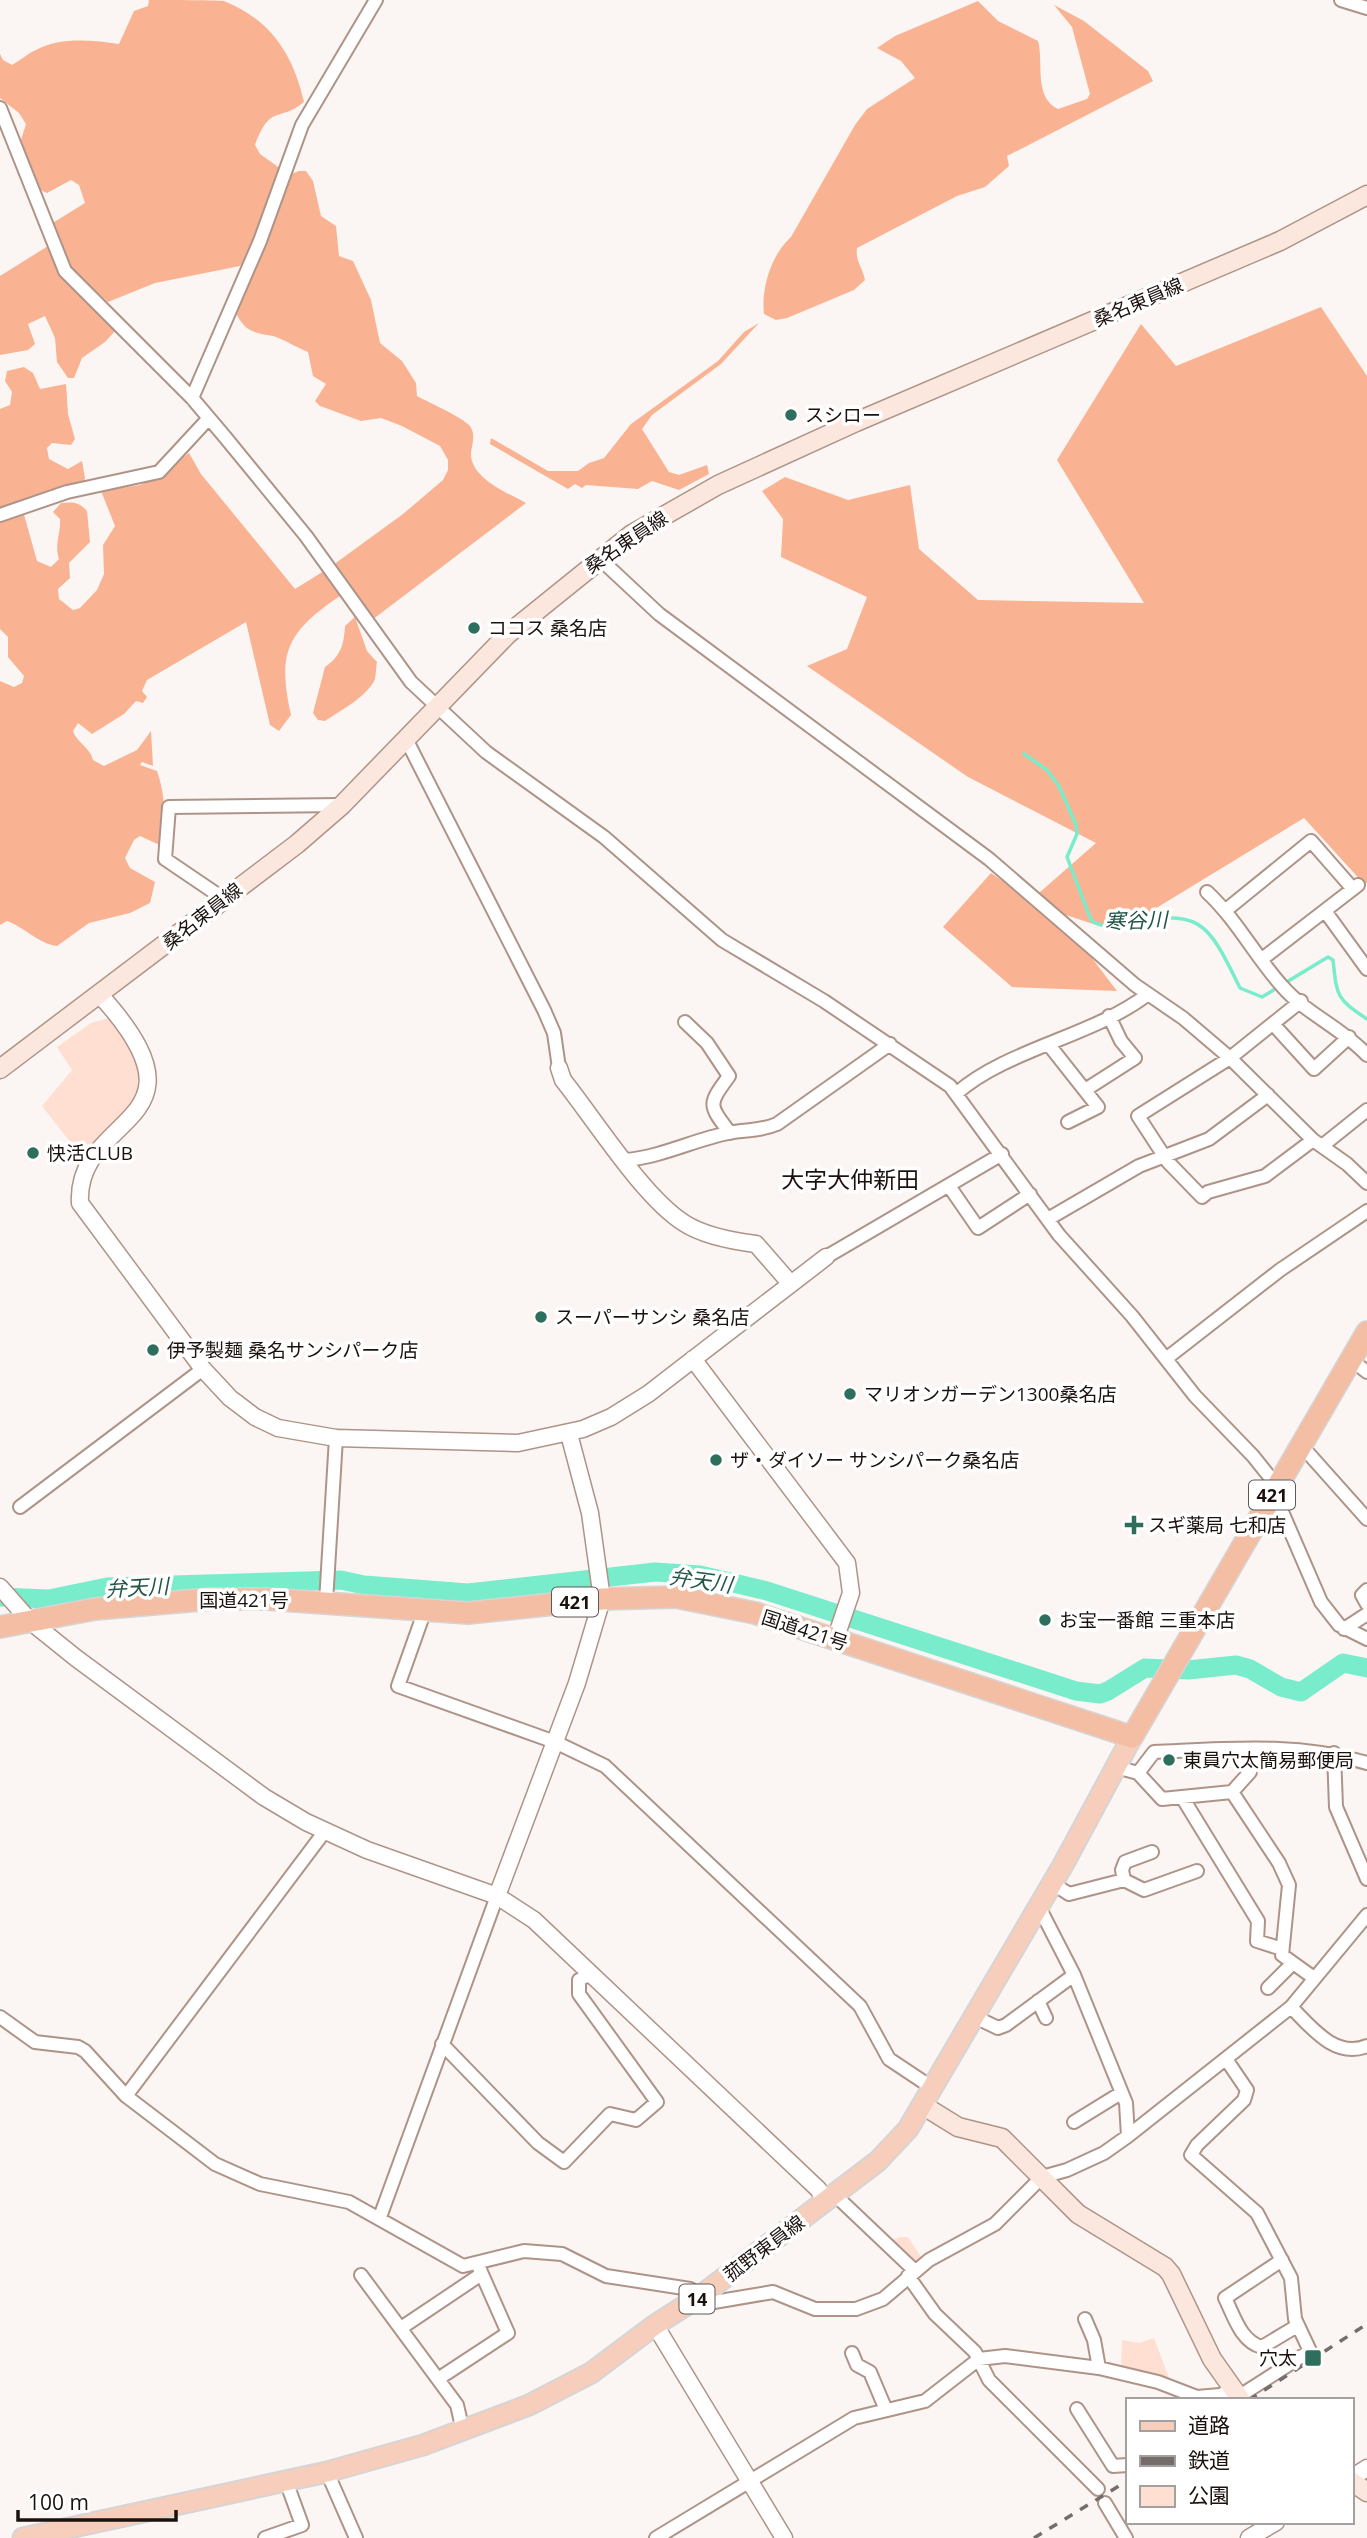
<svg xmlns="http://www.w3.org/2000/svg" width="1367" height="2538" font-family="'Open Sans','Noto Sans JP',sans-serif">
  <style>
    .green { fill: #fedfd1 }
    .forest { fill: #f9b392 }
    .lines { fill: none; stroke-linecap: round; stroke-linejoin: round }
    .stream { stroke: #78eccb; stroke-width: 3.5 }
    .river { stroke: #78eccb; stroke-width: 19 }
    .minor-casing { stroke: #ae9488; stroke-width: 16 }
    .tertiary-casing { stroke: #ae9488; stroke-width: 19 }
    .secondary-casing { stroke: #ae9488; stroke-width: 21 }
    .primary-casing { stroke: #d6d4d4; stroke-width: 23 }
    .trunk-casing { stroke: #d6d4d4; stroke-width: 24 }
    .minor { stroke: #fff; stroke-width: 12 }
    .tertiary { stroke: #fff; stroke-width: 16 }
    .secondary { stroke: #fbe7dd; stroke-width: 18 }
    .primary { stroke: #f7cebb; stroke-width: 19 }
    .trunk { stroke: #f4bea4; stroke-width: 21 }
    .rail { stroke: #746d69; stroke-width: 3.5; stroke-dasharray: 9 9; stroke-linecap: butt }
    .poi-dot { fill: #2e6e5d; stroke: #fff; stroke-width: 2.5 }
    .labels { text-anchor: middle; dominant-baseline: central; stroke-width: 7; stroke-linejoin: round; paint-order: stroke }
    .shield { fill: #fff; stroke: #5f5956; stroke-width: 2 }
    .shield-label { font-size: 18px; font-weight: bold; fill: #1b120e }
    .street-label { font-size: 19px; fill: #1b120e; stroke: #fff }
    .poi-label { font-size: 19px; fill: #1b120e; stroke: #fff; text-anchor: start }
    .water-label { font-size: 21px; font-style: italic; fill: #245648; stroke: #fff }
    .quarter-label { font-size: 23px; fill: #1b120e; stroke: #fff }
  </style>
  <rect width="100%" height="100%" fill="#fbf6f3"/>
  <path class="green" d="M109,1018C117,1030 130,1045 135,1059C149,1102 111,1131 82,1157L42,1106L72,1070L57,1047L91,1023Z
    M900,2237H908L923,2260L913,2262L890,2241Z
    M1154,2338L1169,2378L1121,2368L1122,2340L1139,2343Z"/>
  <path class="forest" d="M149,0C164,0 213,0 224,1C271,20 293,54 304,102C278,123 271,103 255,145L260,154L281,169L250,254L240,266L155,283L108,302L71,269L51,224L85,203L79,185L71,180L47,193L38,189L21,140L26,124L19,113L0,98V54L3,60L12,65C21,60 27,54 36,50C60,37 92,40 119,44L134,11L148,6Z
    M978,1L998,21L1038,41C1044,61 1033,97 1058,109L1087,99L1090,94L1072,27L1054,5L1084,21L1148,71L1153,81L1007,156L1009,166L985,187L957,196L857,248C855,261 863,268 865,280L854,290L787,318L776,320L764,314C761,288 771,255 791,237L855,125L867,109L915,78L901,61L877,48L895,36Z
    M299,171H306L313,181L321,216L336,226L339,256L353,261L371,300L380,343L402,361L416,383L417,396C430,403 462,417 470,426C476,435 472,444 471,453C470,478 508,493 526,503L372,620L333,565L403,514L443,480L448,470V460L440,446L402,426L381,418L361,421L320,406L315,401L326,384L313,376L308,352C300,349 281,338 273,336C253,333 244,331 235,311L289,175Z
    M48,246L117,329L105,342L82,358L74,378H68L57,362L55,338L45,316L28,324L35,344L28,350L0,355V276Z
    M1321,307L1367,376V883L1364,884L1304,818L1117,932L1057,912L1117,991L1012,987L943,927L991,873L1031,900L1096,843L968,777L807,666L847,649L867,597L781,557L783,519L762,491L785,477L848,500L910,485L919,549L978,600L1144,603L1057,460L1141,324L1176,366Z
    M759,323L721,364L652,415L642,429L669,472L679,475L707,465L709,474L679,490L652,481L638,489L586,485L582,488L575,484L568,489L490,444L491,438L548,471H578L589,463L604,458L631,424L718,361L744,332Z
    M24,367L33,373L40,389L66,384L68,414L75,439L71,445L52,443L47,448L49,459L68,469L82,461L85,478L83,484L0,509V409L10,405L12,392L5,381L7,371Z
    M189,453L201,474L295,589L324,571L340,596C287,632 277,652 291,715L279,731L270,725L246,622L147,680L142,691L147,697L143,703L136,701L124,714L92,734L78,723L73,731C77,743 90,747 93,760L104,766L137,750L151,731L153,766L142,762L140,765L157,771C166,797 165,820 164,847L140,836L134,840L125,858L130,868L155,882L150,903L130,913L89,923L57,946C39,944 24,927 7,921L0,925V681L14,687L22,683L24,676L8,657V637L0,629V519L23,511L37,561L51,567L59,559C54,544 61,534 60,519L53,512L61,503C73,502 79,502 87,511L90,542L69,563L70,578L58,589L59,599L73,610L80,608L97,590L104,574L103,545L115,526L101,491L140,485L156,477Z
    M355,617L367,651L377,662C376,667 376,674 375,679C368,696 340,711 325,721L318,720L313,713L325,667C341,656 344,644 345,626Z"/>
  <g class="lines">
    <path class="stream" d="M1024,754L1047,770L1059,786L1076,825L1077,834L1067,857L1091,920C1101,928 1109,925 1121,923C1201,910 1206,918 1240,988L1262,997L1328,957L1333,960C1337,997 1336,998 1367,1019"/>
    <path class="river" d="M0,1597L49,1599L107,1587L341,1580L364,1585L468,1593L655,1572L700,1575L767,1591L1076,1691L1100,1694L1108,1691L1145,1668L1188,1670L1236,1665L1250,1669L1281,1687L1301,1692L1343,1663L1367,1668"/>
    <defs>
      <path id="minor" d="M1341,0L1367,8
        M0,108L65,271L192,398L225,437L306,536L411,682L486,752L604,837L722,940L824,1001L950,1086L1059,1235L1132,1316L1195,1396L1253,1456L1277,1486
        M192,398L260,241L302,125L376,0
        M0,515L67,492L159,472L209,418
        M599,558L659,614L989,859L1135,985L1183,1018L1230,1058L1313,1140L1347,1164L1367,1183
        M406,739L544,1010L554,1033L559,1068
        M1207,892C1237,920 1255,956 1282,986C1305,1013 1342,1028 1367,1055
        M224,899L165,859L169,807L342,805
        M1226,910L1311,841L1353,889
        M1325,911L1367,969
        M1262,959L1358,885
        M1301,1001L1230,1058L1138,1116L1168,1162L1202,1197L1208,1192L1265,1176L1313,1140
        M685,1022L707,1043L729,1076C708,1105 708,1104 730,1133
        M1273,1024L1314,1069L1349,1037
        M1049,1045L1098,1107L1068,1122
        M1085,1090L1135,1058L1121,1041L1109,1016
        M957,1093C1007,1049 1094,1036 1148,994
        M1322,1146L1367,1110
        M625,1160C662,1157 693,1140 728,1133C747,1129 758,1132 777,1124L890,1044
        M949,1186L978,1228L1030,1194
        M1048,1219L1139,1166L1209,1139L1268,1095
        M826,1257L1002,1154
        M1167,1358L1280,1270L1367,1211
        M1350,1359L1367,1372
        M1299,1447L1309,1454L1367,1519
        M1273,1491L1321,1602L1339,1625L1367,1639
        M20,1507L203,1369
        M1367,1590L1362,1595L1367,1604
        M326,1602L336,1438
        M425,1610L398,1686L555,1742L605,1766L860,2006L889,2059L934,2089
        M1344,1629L1367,1614
        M1334,1753L1336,1807L1367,1879
        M1116,1767L1138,1773L1154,1752C1226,1749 1297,1742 1367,1763
        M1138,1773L1162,1799L1232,1792L1279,1863L1289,1885L1282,1955L1314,1978
        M1232,1792L1250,1772
        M1182,1797L1258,1921L1257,1941L1282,1949
        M1124,1880L1122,1870L1125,1862L1152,1852
        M1052,1883L1069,1894L1124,1880L1144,1890L1197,1871
        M1039,1907L1074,1975L1126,2103L1128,2136
        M1268,1988L1292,1964
        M1038,2001L1046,2018
        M1291,2007C1311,2027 1335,2059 1367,2046
        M0,2017L35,2042L78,2047L85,2051L126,2096L215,2164L260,2184L349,2202L463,2266L524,2251L562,2254L606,2276L690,2289L714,2302L773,2292L815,2309H856L883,2299L929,2260L995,2224L1042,2177L1067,2170L1104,2153L1128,2136L1291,2007L1367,1915
        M975,2017L998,2028L1006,2025L1074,1975
        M442,2044L538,2143L564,2162L610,2114L636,2120L657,2102L579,1994V1980L592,1973
        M1226,2059L1247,2090L1244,2100L1197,2145L1191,2155L1257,2213L1291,2278L1295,2319L1310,2351L1238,2397
        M126,2096L325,1831
        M1074,2122L1121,2093
        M835,2195L914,2270
        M380,2217L497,1896
        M1282,2260L1225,2298C1234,2316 1241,2342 1262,2347L1297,2326
        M361,2275L457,2405L463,2431
        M908,2276L935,2314L975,2352L989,2380L1098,2489
        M1085,2319L1094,2340L1099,2368
        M401,2328L480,2275
        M852,2353L857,2365L870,2372L886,2410
        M438,2379L508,2333L477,2263
        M1077,2409L1113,2466L1127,2465
        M327,2472L356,2538
        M1105,2503L1126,2538
        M265,2538L302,2525L286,2481
        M656,2538L854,2418L925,2401L979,2359L1005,2356L1099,2368L1158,2382L1197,2397L1220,2395L1232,2390"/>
      <path id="tertiary" d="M100,995C220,1127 75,1112 80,1203L203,1369L230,1398L255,1417L278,1428L336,1438L518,1443L583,1429L611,1417L648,1394L826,1257
        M559,1068L563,1080C595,1120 643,1197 684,1223C704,1236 732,1241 756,1244L790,1283
        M693,1359L847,1563L851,1593L835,1640
        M0,1587L30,1621L76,1658L264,1797L306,1822L367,1850L497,1896L534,1920L818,2189L826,2202
        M497,1896L577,1683L602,1599L590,1513L569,1434
        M655,2325L784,2538
        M1351,2478L1367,2468
        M1249,2538L1276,2522"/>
      <path id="secondary" d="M0,1069L297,844L342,805L508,634L632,534L718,485L856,422L1280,241L1367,195
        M924,2106L958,2127L1002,2138L1078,2214L1165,2267L1171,2274L1212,2359L1241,2400
        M1351,2481L1367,2492"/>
      <path id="primary" d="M23,2538L327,2472L423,2445L529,2405L591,2373L655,2325L699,2297L878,2161L908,2129L1063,1865L1132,1737"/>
      <path id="trunk" d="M0,1627L95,1609L211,1599H267L468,1613L602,1599L676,1597L755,1613L1132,1737L1367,1332"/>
    </defs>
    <use href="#minor" class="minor-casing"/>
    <use href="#tertiary" class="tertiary-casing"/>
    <use href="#secondary" class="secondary-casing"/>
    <use href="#primary" class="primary-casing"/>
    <use href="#trunk" class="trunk-casing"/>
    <use href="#minor" class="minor"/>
    <use href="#tertiary" class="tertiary"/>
    <use href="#secondary" class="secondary"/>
    <use href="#primary" class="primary"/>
    <use href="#trunk" class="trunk"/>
    <path class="rail" d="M1249,2400L1367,2324
      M1034,2538L1127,2481"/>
  </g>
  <g class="poi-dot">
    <circle cx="791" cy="415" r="7"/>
    <circle cx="474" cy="628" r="7"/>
    <circle cx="33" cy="1153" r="7"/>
    <circle cx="541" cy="1317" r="7"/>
    <circle cx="153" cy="1350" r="7"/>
    <circle cx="850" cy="1394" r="7"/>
    <circle cx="716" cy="1460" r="7"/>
    <path d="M1130.5 1514.5h7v7h7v7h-7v7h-7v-7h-7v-7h7z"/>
    <circle cx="1045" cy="1620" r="7"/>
    <circle cx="1169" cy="1760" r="7"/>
    <rect x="1304" y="2349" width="18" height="18" rx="3.5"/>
  </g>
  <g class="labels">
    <g class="shield">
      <rect x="1249" y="1480.5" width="46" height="29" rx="5"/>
      <rect x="552" y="1587.5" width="46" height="29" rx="5"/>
      <rect x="679.5" y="2284.5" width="35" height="29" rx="5"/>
    </g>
    <g class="shield-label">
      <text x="1272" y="1495">421</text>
      <text x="575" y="1602">421</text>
      <text x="697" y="2299">14</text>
    </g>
    <g class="street-label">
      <text transform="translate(1138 302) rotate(-23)">桑名東員線</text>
      <text transform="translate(626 542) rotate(-34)">桑名東員線</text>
      <text transform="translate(202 916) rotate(-38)">桑名東員線</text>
      <text x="244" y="1600">国道421号</text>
      <text transform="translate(805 1630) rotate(18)">国道421号</text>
      <text transform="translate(764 2248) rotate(-37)">菰野東員線</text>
    </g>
    <g class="poi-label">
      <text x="805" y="415">スシロー</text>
      <text x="488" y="628">ココス 桑名店</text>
      <text x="47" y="1153">快活CLUB</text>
      <text x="555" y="1317">スーパーサンシ 桑名店</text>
      <text x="167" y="1350">伊予製麺 桑名サンシパーク店</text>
      <text x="864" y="1394">マリオンガーデン1300桑名店</text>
      <text x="730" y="1460">ザ・ダイソー サンシパーク桑名店</text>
      <text x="1148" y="1525">スギ薬局 七和店</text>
      <text x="1059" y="1620">お宝一番館 三重本店</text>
      <text x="1183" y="1760">東員穴太簡易郵便局</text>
      <text x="1297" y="2358" text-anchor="end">穴太</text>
    </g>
    <g class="water-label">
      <text transform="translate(1136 920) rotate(-2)">寒谷川</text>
      <text transform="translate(701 1580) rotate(8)">弁天川</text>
      <text transform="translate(137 1587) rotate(-3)">弁天川</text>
    </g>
    <g class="quarter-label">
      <text x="850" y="1179">大字大仲新田</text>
    </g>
  </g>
  <rect x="1126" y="2398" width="228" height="126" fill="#ffffff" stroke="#a4a09f" stroke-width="2"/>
  <rect x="1140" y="2421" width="35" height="10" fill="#f7cebb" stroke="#a4a09f" stroke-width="2"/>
  <text x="1188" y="2433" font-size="21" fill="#1b120e">道路</text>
  <rect x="1140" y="2456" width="35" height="10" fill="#746d69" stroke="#a4a09f" stroke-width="2"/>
  <text x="1188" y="2468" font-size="21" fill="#1b120e">鉄道</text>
  <rect x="1140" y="2486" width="35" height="21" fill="#fedfd1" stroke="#a4a09f" stroke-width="2"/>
  <text x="1188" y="2503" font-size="21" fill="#1b120e">公園</text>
  <path d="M18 2510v10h158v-10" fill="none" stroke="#1b120e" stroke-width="3.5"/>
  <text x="28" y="2510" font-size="21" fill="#1b120e" stroke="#ffffff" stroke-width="5" paint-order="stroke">100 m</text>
</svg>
